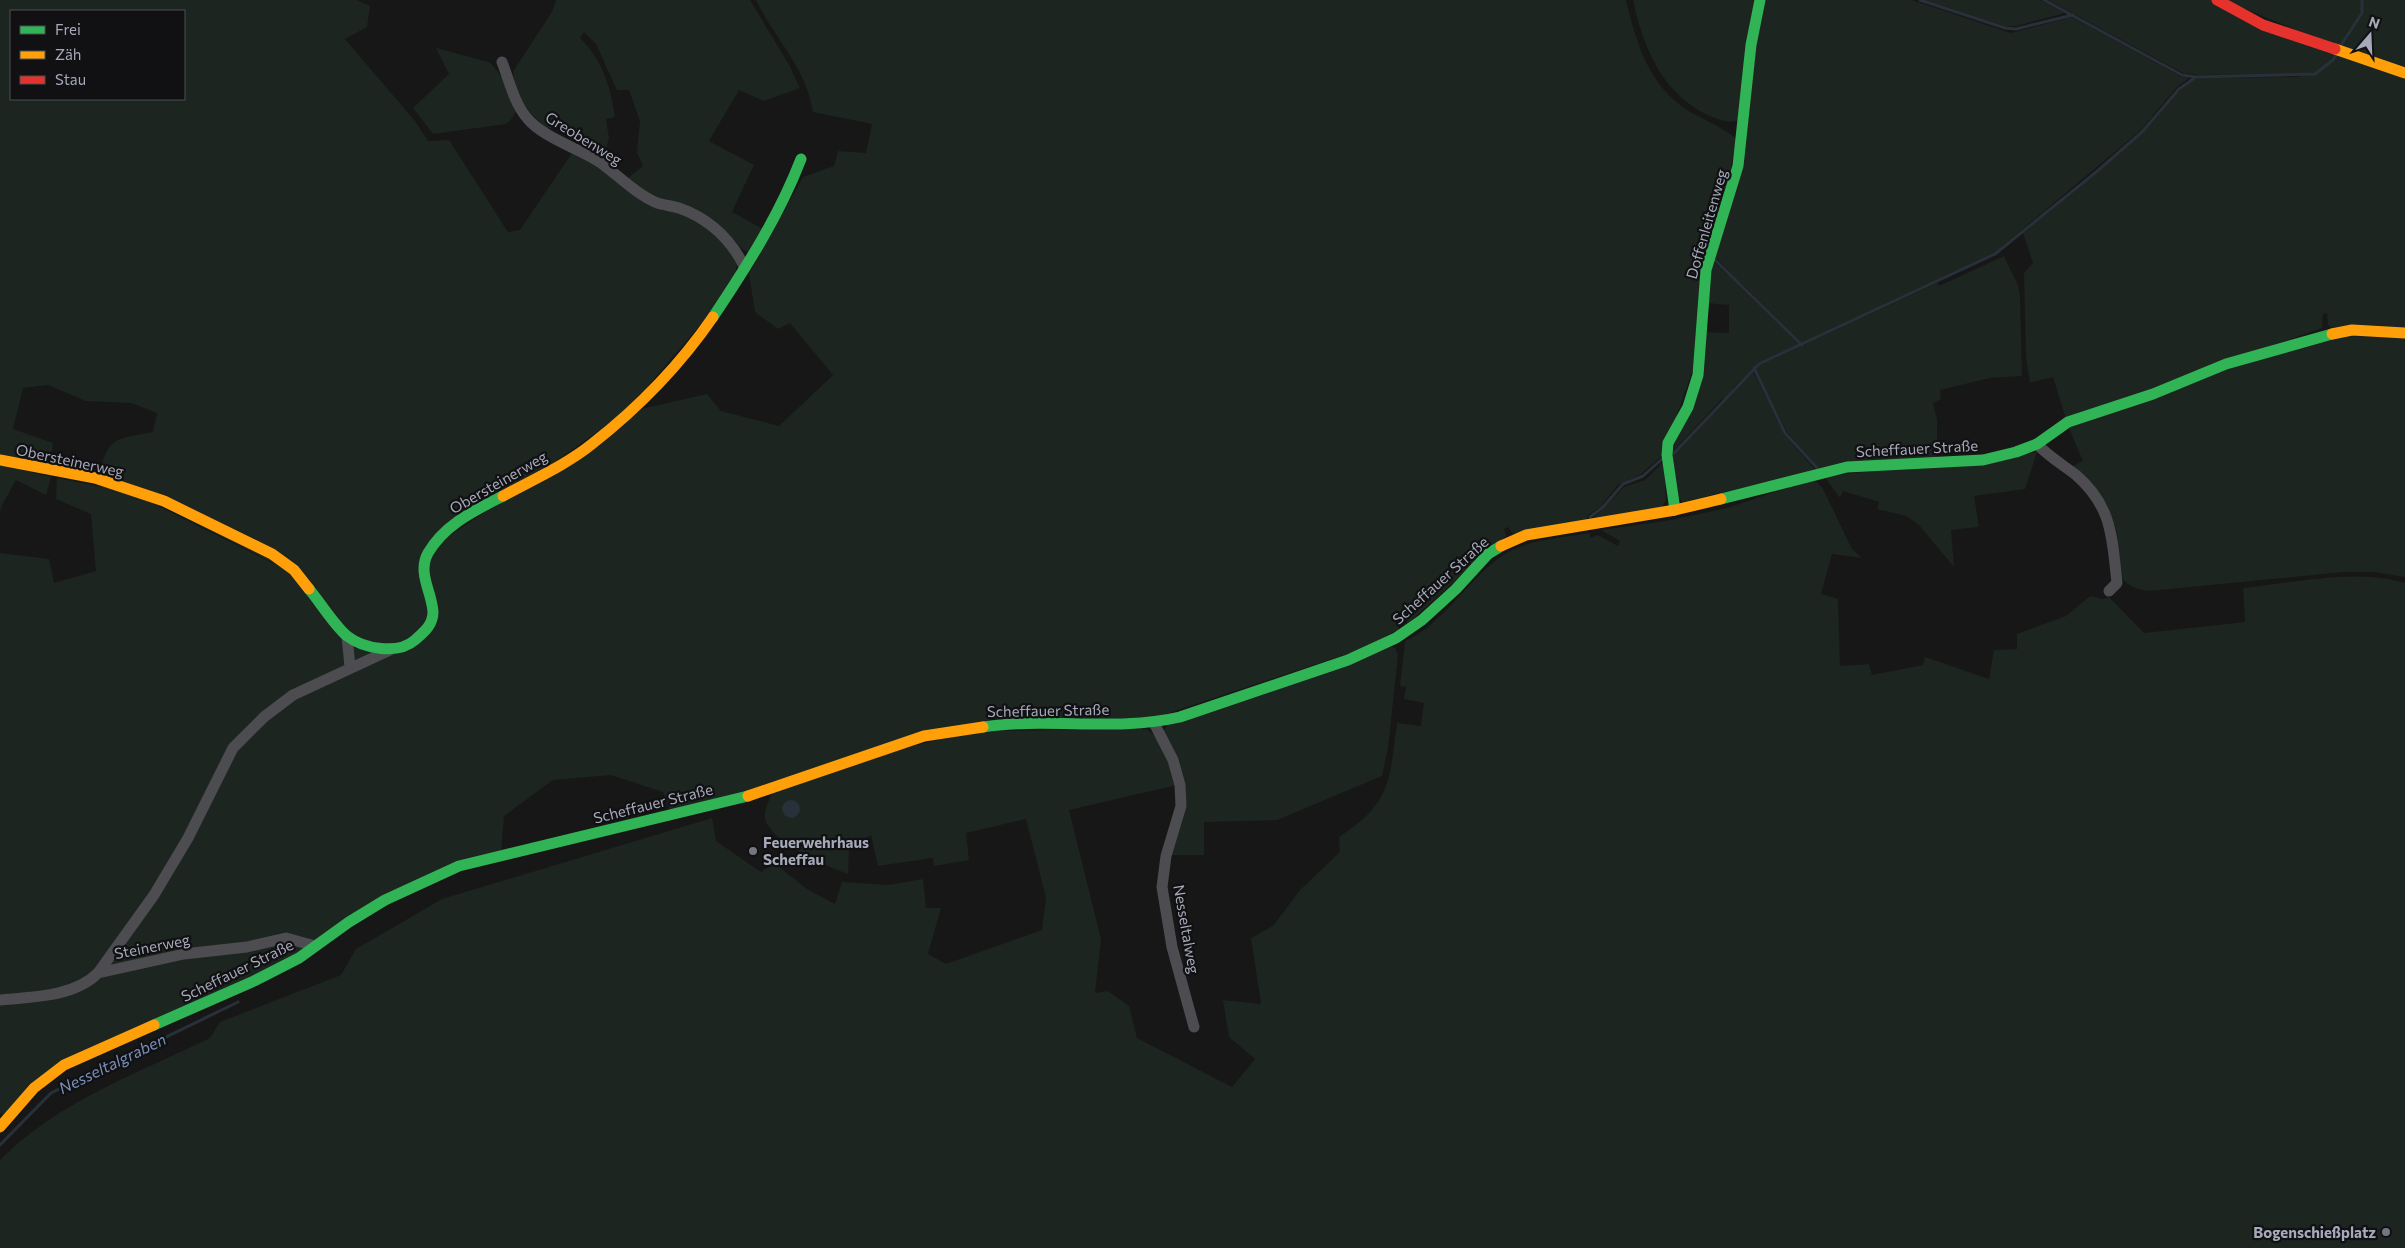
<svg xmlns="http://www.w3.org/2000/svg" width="2405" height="1248" font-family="Commissioner,sans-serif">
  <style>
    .green { fill: #1c251f; fill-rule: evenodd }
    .water { fill: #28303a }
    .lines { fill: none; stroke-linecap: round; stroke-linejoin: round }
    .stream { stroke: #28303a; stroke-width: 3 }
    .street { stroke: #4c4c51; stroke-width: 11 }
    .fast { stroke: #30b455; stroke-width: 11 }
    .slow { stroke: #ff9f0a; stroke-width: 11 }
    .jam { stroke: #e5322d; stroke-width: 11 }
    .poi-dot { fill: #747680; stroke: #111113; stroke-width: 2 }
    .labels { text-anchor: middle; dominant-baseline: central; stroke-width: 4.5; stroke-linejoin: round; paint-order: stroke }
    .street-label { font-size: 15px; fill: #a6a9b9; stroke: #111113 }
    .poi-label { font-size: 15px; font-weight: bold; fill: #a6a9b9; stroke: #111113; text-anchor: start }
    .water-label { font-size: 16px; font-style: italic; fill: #7a90b8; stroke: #111113 }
  </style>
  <rect width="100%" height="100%" fill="#171717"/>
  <path class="green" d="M0,0H357L370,6L367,27L345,39L415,121L428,141L449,140L508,232L520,230L572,153L684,213L719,235L737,264L735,276L723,298L626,412L443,540L641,409L707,394L721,411L779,426L833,375L790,323L778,329L755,312L749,274L803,177L834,166L838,151L866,153L872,124L813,112C806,67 775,40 756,0H1626C1635,38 1647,80 1680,105C1698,119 1723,125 1739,142L1720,213L1698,355L1663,455L1641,474L1618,485L1600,507L1588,515L1586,520L1513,534L1508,527L1504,529L1506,536L1407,624L1408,615H1401L1398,630L1365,648L1154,718L992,719L672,815L663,792L611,775L553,780L504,816L501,853L429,875L300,956L85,1050L4,1116L0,1113V553L49,559L54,583L96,571L91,514L56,499L57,478L130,492L313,583L100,475C107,436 117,439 153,432L157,413L131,403L86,401L48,385L23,388L13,429L53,443L50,465L0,456ZM11,11H184V99H11Z
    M556,0H750L788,63L800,88L764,101L739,90L709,141L754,165L732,212L765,230L751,253C738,250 736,238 725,233C692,216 655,202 628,178L643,166L637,153L640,121L629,90H617L596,44L584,32L580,38C602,59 611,88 615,117L606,119L609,138L606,149L600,152L556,127L548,129C531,115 509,93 514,70L552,12Z
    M1633,0H1756L1738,120C1730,124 1720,120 1712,117C1663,96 1643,48 1633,0Z
    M1763,0H1912L2011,33L2072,17L2180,76L2189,78L2177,87L2141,130L1994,253L1802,343L1740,282L1738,285L1800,344L1759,363L1733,388L1736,390L1753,371L1784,434L1815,470L1683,502L1679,498L1670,458L1726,400L1723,398L1673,451L1704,332L1729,333V305L1705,303L1712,260L1728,275L1731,273L1714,256Z
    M1924,0H2040L2065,13L2016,26H2004Z
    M2048,0H2211L2405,76V328L2334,329L2328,325L2327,313L2323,314L2322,328L2066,419L2053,377L2030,383L2026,357L2024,273L2033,263L2023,233C2063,201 2103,169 2141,134C2161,116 2173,90 2198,78L2299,77L2300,74L2199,75L2183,73Z
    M2223,0H2405V70L2336,46Z
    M436,48L489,62C496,67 517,99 516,108C516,115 511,120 506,124L433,134L413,108L449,74Z
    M2004,256L2018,285L2020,296L2022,376L1990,378L1940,390L1941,399L1933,403L1937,419V459L1818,469L1787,432L1755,369L1760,365L1937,283L1939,286Z
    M2338,336L2405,337V577L2375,572H2344L2149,591C2107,585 2123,560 2116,529C2114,523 2109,514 2106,508C2098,493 2082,480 2071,467L2083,461L2068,426L2210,374Z
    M2037,452L2025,489L1974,496L1979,527L1951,530L1954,567L1918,524L1906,516L1877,509L1879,502L1843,491L1840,498L1826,479V476Z
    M1664,461L1666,500L1662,507L1593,519L1624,487L1645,480Z
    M0,464L51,477L46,495L16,480L1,507L0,514Z
    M1811,480L1817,482L1823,489L1852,549L1862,558L1832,554L1821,594L1838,599L1840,666L1869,664L1872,675L1923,665L1925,657L1989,679L1994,650L2017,649V634L2066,616L2090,596L2103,599L2109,597L2144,633L2245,622L2243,588C2295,583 2354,568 2405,583V1248H0V1160C57,1102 138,1073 210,1038L220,1022L341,975L356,949L442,899L712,818L716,841L761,872L774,863L807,889L835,904L842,882L888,885L923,879L926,908H941L928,954L946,964L1042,930L1046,898L1026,819L966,833L969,860L934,866L933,858L878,866L871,835L849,848L848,874C824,865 778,846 766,822C762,812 769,800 773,792L878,755L973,731L1146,729C1165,740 1171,765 1177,785L1069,810L1101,939L1095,993L1108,991L1129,1006L1137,1038L1232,1087L1255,1059L1229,1037L1223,1000L1261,1004L1251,938L1273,926L1300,890L1340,852L1339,837C1392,802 1389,782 1397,723L1421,726L1424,703L1404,699L1406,687L1400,686L1405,641C1440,627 1469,578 1502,556C1527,539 1560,538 1590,533V538L1598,535L1618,546L1620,541L1601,530L1671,520L1727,508Z
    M1390,646L1395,648L1398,655L1388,748L1382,776L1277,820L1204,822V855H1170L1184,806L1164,736V730L1168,725Z"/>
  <path class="water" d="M782 809a9 9 0 1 1 18 0a9 9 0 1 1-18 0Z"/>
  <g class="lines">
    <path class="stream" d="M1920,0L2005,28L2016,29L2073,15
      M2044,0L2182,75L2196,77L2315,74L2333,60L2336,55
      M2341,45L2362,13V0
      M1715,260L1802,345
      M1754,368L1785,433L1817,468
      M1674,453L1759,364L1995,254L2095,173L2142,132L2179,89L2196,77
      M1590,517L1603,507L1623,484L1643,476L1662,459
      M0,1145L51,1093L238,1002"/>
    <path class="street" d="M502,62C509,80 514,103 527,118C543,138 581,149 601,163C620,177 636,194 657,203C664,205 672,206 679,208C710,219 731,239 745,268
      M2037,444C2048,456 2063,465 2076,475C2113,507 2112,539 2117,583L2109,591
      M347,636L350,667
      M1154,723L1173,760L1180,785L1181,806L1166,856L1162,887L1172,947L1194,1027
      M98,973L154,895L188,838L233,748L264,717L293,695L390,650
      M0,1000C32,997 74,997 98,973L184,954L247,947L286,938L315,946"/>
    <path class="fast" d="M713,317C747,266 779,216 801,159
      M1721,499L1847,467L1983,460L2016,452L2037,444L2068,422L2153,394L2226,364L2332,334
      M1675,510L1667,455L1668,443L1688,407L1698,375L1706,270L1738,166L1751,45L1760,0
      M309,589C320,602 334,625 347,636C364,649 398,655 415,640C424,632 433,625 433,612C432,592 417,573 428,553C445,524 474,511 503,496
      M983,727C1048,717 1115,732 1180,717L1348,660L1396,638L1422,620L1456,589L1488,554L1501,546
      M154,1025L254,981L299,958L349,922L385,900L459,866L748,796"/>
    <path class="slow" d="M2335,49L2405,73
      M2332,334L2352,330L2405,333
      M0,460L95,478L164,501L272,554L294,570L309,589
      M503,496C532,480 566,465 592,444C638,408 680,365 713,317
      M1501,546L1526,535L1675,510L1721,499
      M748,796L924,736L983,727
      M0,1127L34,1088L64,1065L154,1025"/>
    <path class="jam" d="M2217,0L2263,25L2335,49"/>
  </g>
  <g class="poi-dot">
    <circle cx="753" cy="851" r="5"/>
    <circle cx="2386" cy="1232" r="5"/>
  </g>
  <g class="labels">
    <g class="street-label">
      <text transform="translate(584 138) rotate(32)">Greobenweg</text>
      <text transform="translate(1706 224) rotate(-74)">Doffenleitenweg</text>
      <text transform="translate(1917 448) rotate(-3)">Scheffauer Straße</text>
      <text transform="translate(70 460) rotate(12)">Obersteinerweg</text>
      <text transform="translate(498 482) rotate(-30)">Obersteinerweg</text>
      <text transform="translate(1440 580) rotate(-42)">Scheffauer Straße</text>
      <text transform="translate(1048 710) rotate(-1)">Scheffauer Straße</text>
      <text transform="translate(653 803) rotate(-14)">Scheffauer Straße</text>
      <text transform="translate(1187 929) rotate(80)">Nesseltalweg</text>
      <text transform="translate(152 946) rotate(-11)">Steinerweg</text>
      <text transform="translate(237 970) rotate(-26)">Scheffauer Straße</text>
    </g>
    <g class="poi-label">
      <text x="763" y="842">Feuerwehrhaus<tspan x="763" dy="17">Scheffau</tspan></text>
      <text x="2376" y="1232" text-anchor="end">Bogenschießplatz</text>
    </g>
    <g class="water-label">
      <text transform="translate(112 1063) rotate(-26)">Nesseltalgraben</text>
    </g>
  </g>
  <rect x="10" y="10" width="175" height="90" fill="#111113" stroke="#4d4e55"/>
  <rect x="20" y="26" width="25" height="8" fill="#30b455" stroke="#4d4e55"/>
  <text x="55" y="35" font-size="15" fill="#a6a9b9">Frei</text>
  <rect x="20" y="51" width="25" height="8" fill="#ff9f0a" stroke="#4d4e55"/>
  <text x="55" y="60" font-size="15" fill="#a6a9b9">Zäh</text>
  <rect x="20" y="76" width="25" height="8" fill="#e5322d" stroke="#4d4e55"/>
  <text x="55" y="85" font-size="15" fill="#a6a9b9">Stau</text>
  <g transform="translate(2370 35) rotate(19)" stroke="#111113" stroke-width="4" paint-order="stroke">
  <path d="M0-4L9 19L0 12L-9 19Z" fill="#a6a9b9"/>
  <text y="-8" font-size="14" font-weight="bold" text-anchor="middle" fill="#a6a9b9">N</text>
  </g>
</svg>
